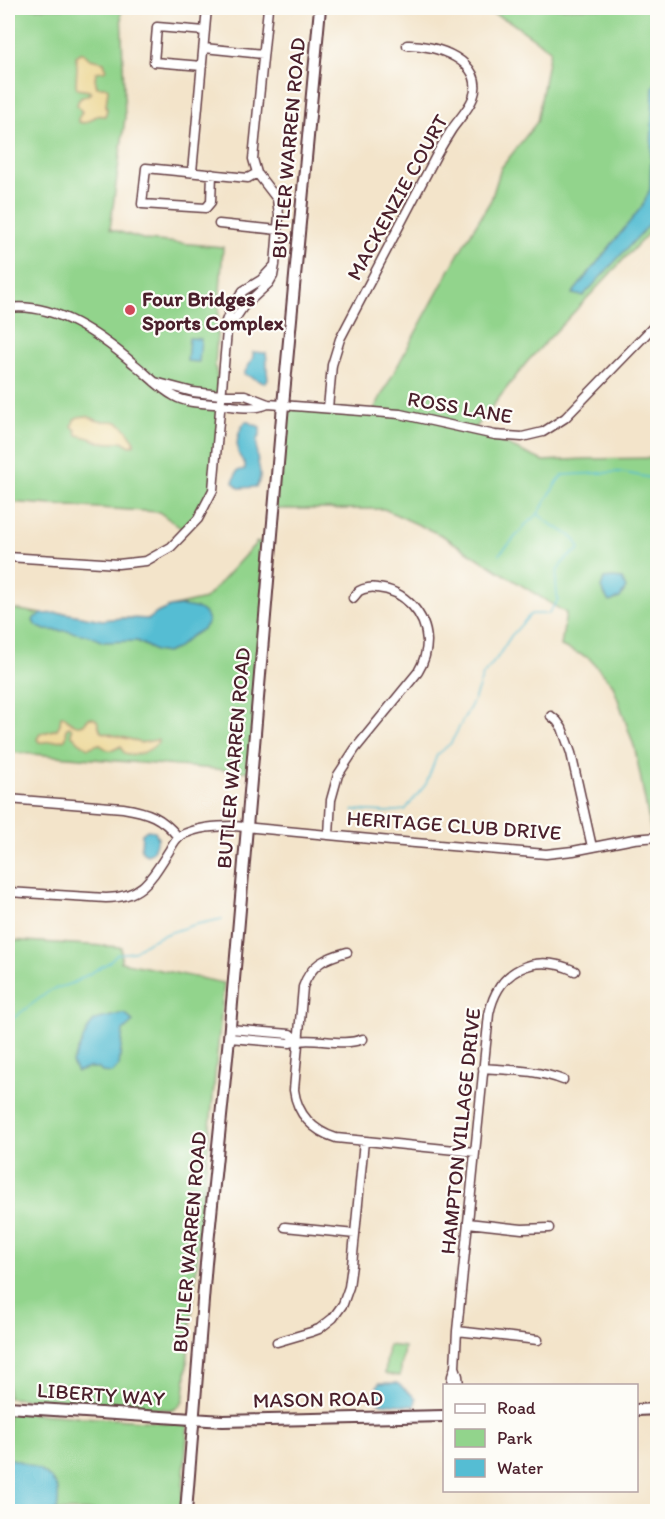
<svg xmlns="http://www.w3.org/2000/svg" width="665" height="1519" font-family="Itim,sans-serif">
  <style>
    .green { fill: #92d48c; stroke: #6e7a5c; stroke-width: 1.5 }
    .sand { fill: #eeda9e; stroke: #9c7c64; stroke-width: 1.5 }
    .water { fill: #55bdd3; stroke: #506e7f; stroke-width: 1.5 }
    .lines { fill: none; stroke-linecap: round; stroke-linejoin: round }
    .stream { stroke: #55bdd3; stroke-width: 1.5 }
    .minor-casing { stroke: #633d43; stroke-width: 11 }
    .major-casing { stroke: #633d43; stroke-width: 14 }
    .minor { stroke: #fff; stroke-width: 8 }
    .major { stroke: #fff; stroke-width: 10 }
    .poi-dot { fill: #d1495b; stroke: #fdfcf7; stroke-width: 2 }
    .labels { text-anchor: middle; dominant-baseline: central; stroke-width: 4.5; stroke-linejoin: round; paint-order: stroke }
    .street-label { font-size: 21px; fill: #4a1f2b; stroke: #fdfcf7 }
    .poi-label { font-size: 21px; font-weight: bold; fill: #4a1f2b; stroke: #fdfcf7; text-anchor: start }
  </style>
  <rect width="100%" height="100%" fill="#fdfcf7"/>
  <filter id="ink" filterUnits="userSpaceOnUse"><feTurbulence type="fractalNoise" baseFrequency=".0167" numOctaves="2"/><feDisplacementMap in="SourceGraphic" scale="12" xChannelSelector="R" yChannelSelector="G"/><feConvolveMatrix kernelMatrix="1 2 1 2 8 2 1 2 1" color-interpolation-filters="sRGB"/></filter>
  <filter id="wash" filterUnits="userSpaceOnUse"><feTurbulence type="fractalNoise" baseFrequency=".008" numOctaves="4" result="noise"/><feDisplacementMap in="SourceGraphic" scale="24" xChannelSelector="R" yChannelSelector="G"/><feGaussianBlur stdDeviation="1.35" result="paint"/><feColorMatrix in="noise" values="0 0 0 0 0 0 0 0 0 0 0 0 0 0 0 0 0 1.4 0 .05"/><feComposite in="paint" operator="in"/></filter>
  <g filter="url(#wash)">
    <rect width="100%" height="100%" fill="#f3e4ca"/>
    <path class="green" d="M8,8H121L125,118L110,229L146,240L223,247L215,366L221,395L213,490L186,532L159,512L8,502Z
      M479,8H657V224L527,362L474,430L543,461L585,459L657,458V837H652L635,749L613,685L589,658L561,646L566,613L443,536L384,509H274L283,405L373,411L460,251L491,200L501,168L537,122L550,50L509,21Z
      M257,542L272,543L251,772L8,752V608L42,614L64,613L102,620L124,618L150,619L157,613L170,607L205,599Z
      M8,940L121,947V962L224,983L184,1396C183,1404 179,1406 173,1410L8,1398Z
      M388,1345L404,1347L400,1376L385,1374Z
      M8,1412L188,1424L181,1511H8Z"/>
    <path class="sand" d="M80,53H83L90,59L104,62L106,69L104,71L96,72L95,79L97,87H105L108,89L106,105L107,110L105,116C102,116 99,115 97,116C89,119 89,125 79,122L78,119L82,112L77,105C79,96 84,97 91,93L89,91L77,89L76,84L77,67L76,56Z
      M86,416C91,417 94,420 99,421C108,422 115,419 122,425C127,429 130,436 134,440V445L130,446L122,441L113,443L99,442L90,438L77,435L76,430L72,426L74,420L78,417Z
      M61,716H64C72,724 81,731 89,718C100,717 97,724 101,732L133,740L140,743L156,740H158V743C149,751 136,758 124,753L121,746C109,753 109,751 99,744L88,748L79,742L71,734L72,729L69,727L66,729C68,741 64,740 54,741C48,741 45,743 39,742L37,739L40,734L57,729L60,724Z"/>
    <path class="water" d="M657,80V216L583,296L572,294L643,205L650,189L653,87Z
      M189,338L201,339L199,362L187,361Z
      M253,352L266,353C268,363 266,369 268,379L264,383L244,374L253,357Z
      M246,421L260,427V436L257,439C257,445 256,450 257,456C258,467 264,476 256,487L239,488L233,482L237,471L245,469V464C243,461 241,459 239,455C235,444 238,430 246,421Z
      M613,578L622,579L626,588L620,598L609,602L601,588L604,579Z
      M182,606C194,608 206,607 208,622L203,629L191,636L176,649L166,653L155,651L137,641L103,642L90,636L67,631L45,630L36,626L33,621L35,617L42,614L64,613L102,620L124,618L149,619L157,613L170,607Z
      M147,830L155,831L158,838L152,853L147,855L143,853L141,848L142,834Z
      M120,1014H126L133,1022L123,1031L119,1066L112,1073L102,1072L98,1068H89L77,1072L72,1063L89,1027L95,1020Z
      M379,1383H397L416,1398L415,1406L381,1403L375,1400L376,1389Z
      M8,1458C24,1462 55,1473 58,1492C59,1498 58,1505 57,1511H8Z"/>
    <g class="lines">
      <path class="stream" d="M499,554L512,541L525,525L538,514L557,482L563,475L620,472L651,478L658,477
        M353,810L387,812L405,810L426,784L437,755L451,743L462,722L474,700L483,675L497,658L511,636L531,614H548L558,600C553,572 556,564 580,549C575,536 566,533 554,526C548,523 543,518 538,514
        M8,1022L51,990L73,983L108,963L117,954L133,952L148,942L166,934L193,925L222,919"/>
    </g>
  </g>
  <g filter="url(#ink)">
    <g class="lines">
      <defs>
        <path id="minor" d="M204,48L263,54
          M202,66L154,62L157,27L205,31
          M192,172L207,8
          M212,174L211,202L206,208L142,204L146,168L248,178L257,173
          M219,224L278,230
          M8,308C55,302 100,335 134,364C147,374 159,388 174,396C188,404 207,403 223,405C239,407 254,410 268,404
          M227,331L243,307L269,283L273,276L275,265L279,215L277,199L257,173L253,159L268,8
          M155,382L193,392L221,395H245L268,404L400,414L495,435L522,437L543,432L565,418L658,322
          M328,408L332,365L340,339L437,154C442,145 447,137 452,129C459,119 468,110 473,98C487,61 434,44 407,45
          M8,557L118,564L146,561L171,547L198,519L213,490L227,331L226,321L230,311L243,291L261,280L275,265
          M551,716L557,721L562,728L571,753L592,847
          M8,799L123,808C148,812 162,817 178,837
          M329,835L331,800L338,775L355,749L418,672C424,662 427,652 427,641C426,614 404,590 377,588C372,587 364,588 359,591C357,593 355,596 353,598
          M8,892L106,898C142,898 151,879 169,851C172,846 175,839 180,836C197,827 216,826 234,826L391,841L546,854L573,851L634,839L658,837
          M347,952C325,958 311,964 303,987L294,1090C297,1114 313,1131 336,1138L475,1152
          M230,1029L290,1034L297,1040
          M229,1038L290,1043C313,1035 339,1048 363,1039
          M483,1068C510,1070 538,1070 563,1080
          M468,1223L522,1229L549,1228
          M285,1227L355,1234
          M457,1331L538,1340
          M277,1342L311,1332L319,1329L333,1318L343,1304L349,1287L352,1265L364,1141
          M455,1367L458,1376L459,1386
          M451,1386L452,1376L455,1367L457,1331L489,1014C498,970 534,952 575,971"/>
        <path id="major" d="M8,1407L223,1421L444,1416
          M636,1410L658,1409
          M186,1512L206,1263L229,1038L283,405L320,8"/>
      </defs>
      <use href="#minor" class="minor-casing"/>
      <use href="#major" class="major-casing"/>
      <use href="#minor" class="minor"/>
      <use href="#major" class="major"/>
    </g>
  </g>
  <circle class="poi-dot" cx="130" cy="310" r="6"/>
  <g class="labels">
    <g class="street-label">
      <text transform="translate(288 148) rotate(-85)">BUTLER WARREN ROAD</text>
      <text transform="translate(397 197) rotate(-61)">MACKENZIE COURT</text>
      <text transform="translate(460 407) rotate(10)">ROSS LANE</text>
      <text transform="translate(233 758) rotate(-85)">BUTLER WARREN ROAD</text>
      <text transform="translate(454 825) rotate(4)">HERITAGE CLUB DRIVE</text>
      <text transform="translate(460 1131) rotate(-84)">HAMPTON VILLAGE DRIVE</text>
      <text transform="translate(189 1242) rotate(-85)">BUTLER WARREN ROAD</text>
      <text transform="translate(101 1394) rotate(4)">LIBERTY WAY</text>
      <text transform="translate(318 1399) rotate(-1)">MASON ROAD</text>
    </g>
    <g class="poi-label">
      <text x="142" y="298">Four Bridges<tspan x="142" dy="24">Sports Complex</tspan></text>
    </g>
  </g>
  <rect width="665" height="1519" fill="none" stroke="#fdfcf7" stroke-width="30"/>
  <rect x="443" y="1384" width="195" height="108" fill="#fdfcf7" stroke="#b5a4a5" stroke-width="1.5"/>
  <rect x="455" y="1404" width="30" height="9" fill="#ffffff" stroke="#b5a4a5" stroke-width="1.5"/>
  <text x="497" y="1414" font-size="18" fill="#4a1f2b">Road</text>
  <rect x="455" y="1429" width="30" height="18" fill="#92d48c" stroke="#b5a4a5" stroke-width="1.5"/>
  <text x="497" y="1444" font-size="18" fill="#4a1f2b">Park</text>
  <rect x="455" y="1459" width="30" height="18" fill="#55bdd3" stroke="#b5a4a5" stroke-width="1.5"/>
  <text x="497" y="1474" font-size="18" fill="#4a1f2b">Water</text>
</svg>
